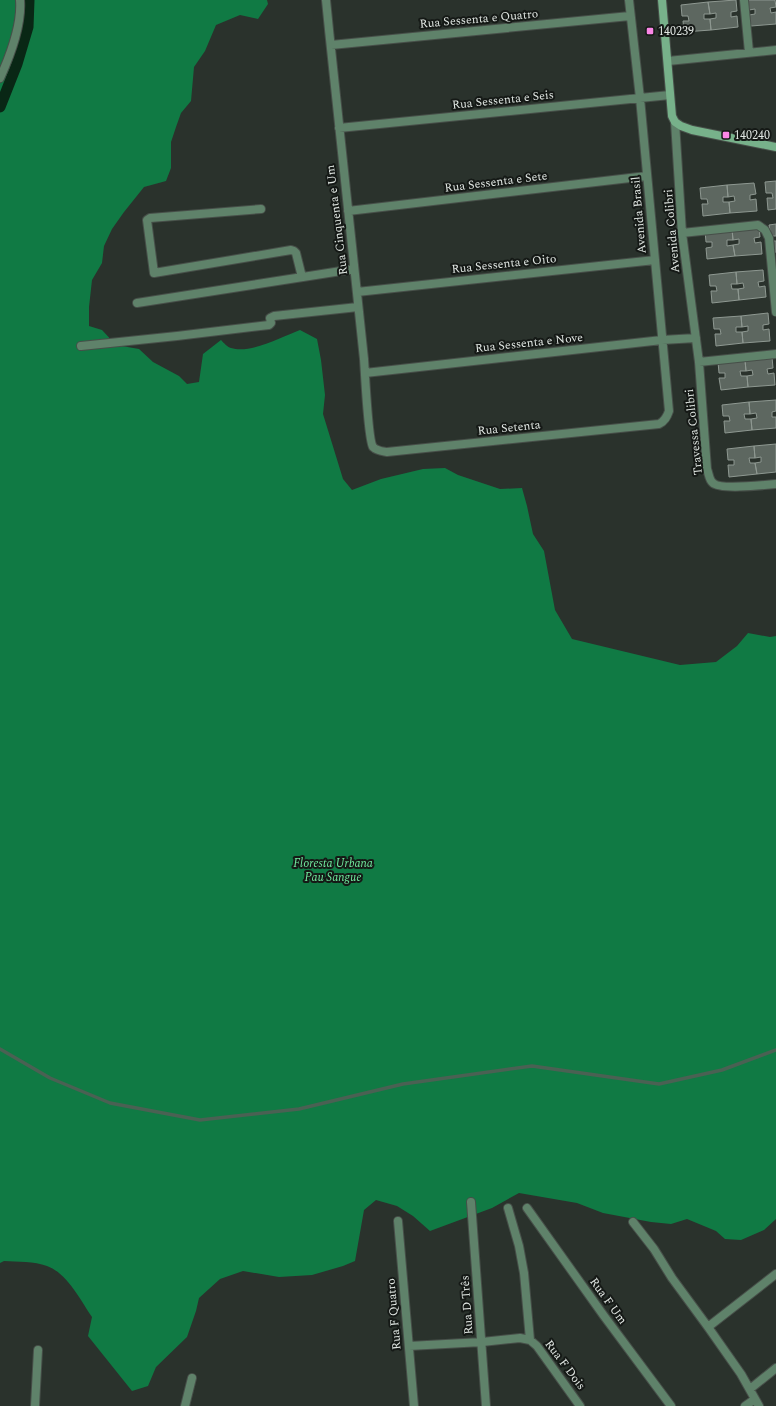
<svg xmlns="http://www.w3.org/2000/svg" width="776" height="1406" font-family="Spectral,serif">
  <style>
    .forest { fill: #107a44 }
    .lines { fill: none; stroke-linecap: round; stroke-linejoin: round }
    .stream { stroke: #4a6153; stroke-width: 3.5 }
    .canal { stroke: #092715; stroke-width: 11 }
    .building { fill: #5d6760; stroke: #8e9891 }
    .minor-casing { stroke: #474f49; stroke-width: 10 }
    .secondary-casing { stroke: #474f49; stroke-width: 10 }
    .minor { stroke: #5f826a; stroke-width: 8 }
    .secondary { stroke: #77b18a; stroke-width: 8 }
    .poi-dot { fill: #fb87e6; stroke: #151916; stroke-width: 1.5 }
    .labels { text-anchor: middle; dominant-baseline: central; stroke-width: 4; stroke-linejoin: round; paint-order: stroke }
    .street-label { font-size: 12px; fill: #e1e7e3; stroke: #151916 }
    .poi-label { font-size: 12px; fill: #e1e7e3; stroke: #151916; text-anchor: start }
    .park-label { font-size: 12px; font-style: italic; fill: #71ea9f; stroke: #151916 }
  </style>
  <rect width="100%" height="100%" fill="#2a322c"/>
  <path class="forest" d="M0,0H267L268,4L258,19L240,15L216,25L205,51L194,67L191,101L181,113L176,127L171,142V168L166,181L144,187L124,212L112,229L104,246L102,263L92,280L89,307V326L102,330L116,345L139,349L153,362L179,376L187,384L199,382L203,354L221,340C224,343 227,347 231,348C251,354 281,337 300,330L317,339L321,360L325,395L323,414L343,479L352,490L381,479L423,469L445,468L458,475L500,489L522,488L527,506L533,534L544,551L555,610L572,639L680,665L716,662L737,646L748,633L770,637L776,636V1219L764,1230L741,1240L725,1239L716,1231L687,1219L671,1224L651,1222L603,1213L577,1203L519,1193L492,1208L430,1231L413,1216L397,1206L376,1200L364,1210L355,1261L343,1266L312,1275L279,1277L243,1271L220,1279L199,1298L196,1311L187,1337L156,1367L148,1386L132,1391L88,1336L92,1317C81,1301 67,1273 47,1266C34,1261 18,1262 4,1261L0,1263Z"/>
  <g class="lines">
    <path class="stream" d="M0,1049L50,1078L110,1103L200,1120L299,1109L403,1084L532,1066L659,1084L722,1070L776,1050"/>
    <path class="canal" d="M0,107L17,64L28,27L29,0"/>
  </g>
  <path class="building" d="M736,0L737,11L731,12V17L737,16L738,27L711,30L710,19L716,18V13L710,14L708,2Z
    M748,0H775L776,7L770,8L771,13L776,12V24L751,26L749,15L755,14V9L749,10Z
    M708,2L710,14H704V19H710L711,30L684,32L683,21H689L688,16H682L681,5Z
    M776,181V209L768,210L767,198H773L772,193H766L765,182Z
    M754,183L756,194L750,195V200L756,199L757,211L730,213L729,202L735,201L734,196L728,197L727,185Z
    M727,185L728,197H723V202H729L730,213L703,216L702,204H708L707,199H701L700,188Z
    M776,224V236H771L769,225Z
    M759,226L760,237L754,238L755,243L761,242L762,254L735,256L733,245L739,244V239L733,240L732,229Z
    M732,229L733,240H727V246L733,245L735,256L707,259L706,248L712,247V242H706L705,231Z
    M771,241H776V252L772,253Z
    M763,270L764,281L758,282L759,287L765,286L766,297L739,300L738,289L744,288L743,283L737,284L736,272Z
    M736,272L737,284H731L732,289H738L739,300L712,303L711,291H717L716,286H710L709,275Z
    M768,313L769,324L763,325V330L769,329L770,341L743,343L742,332L748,331V326L742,327L741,316Z
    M741,316L742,327H736V332H742L743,343L716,346L715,334H721L720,329H714L713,318Z
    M772,357L773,368L767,369L768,374L774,373L775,385L748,387L747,376L753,375L752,370L746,371L745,360Z
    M745,360L746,371H740L741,376H747L748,387L721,390L719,378H725V373H719L718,362Z
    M776,400V411L772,412V417H776V428L752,430L751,419L757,418L756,413L750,414L749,402Z
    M749,402L750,414H744L745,419H751L752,430L725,433L724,421H730L729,416H723L722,405Z
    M776,444V472L757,474L755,463L761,462V457L755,458L754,446Z
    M754,446L755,458H749L750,463H755L757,474L729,477L728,465H734V460H728L727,449Z"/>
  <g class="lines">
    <defs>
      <path id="minor" d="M326,0C338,120 351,240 364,359C365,372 368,440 373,447C377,451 381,451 387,452L659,424C665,421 667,417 669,411L640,98L629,0
        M744,0L749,52
        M331,45L630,16
        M668,61L776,50
        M0,78C10,56 22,24 20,0
        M675,122L682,233L699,362L707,469C709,474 709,480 713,483C720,490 765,485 776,484
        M339,128L670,95
        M261,209L150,218L147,220L154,273L291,250L294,251L296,253L302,277
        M348,211L647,176
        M682,233L758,225L765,230L769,238L776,312
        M357,292L655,260
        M137,303L354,269
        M81,346L177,336L269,325L271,323L270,318L274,316L358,307
        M699,362L776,354
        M365,373L662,340L696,338
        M471,1202L486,1406
        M508,1208L519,1246L524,1273L530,1340
        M527,1208L604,1316L671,1406
        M398,1221L414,1406
        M633,1222L654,1249L672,1278L708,1327L741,1374L759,1406
        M708,1327L776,1274
        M409,1346L482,1342L520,1338L530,1340L537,1346L580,1406
        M750,1389L776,1368
        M35,1406L38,1350
        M185,1406L192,1378
        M745,1406L755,1399"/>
      <path id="secondary" d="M662,0L672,116L675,122L681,126L692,130L776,147"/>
    </defs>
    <use href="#minor" class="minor-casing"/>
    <use href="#secondary" class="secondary-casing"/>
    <use href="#minor" class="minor"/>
    <use href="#secondary" class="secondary"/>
  </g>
  <g class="poi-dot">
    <rect x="646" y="27" width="8" height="8" rx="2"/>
    <rect x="722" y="131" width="8" height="8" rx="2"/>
  </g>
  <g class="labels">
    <g class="street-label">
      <text transform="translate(479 19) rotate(-5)">Rua Sessenta e Quatro</text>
      <text transform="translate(503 100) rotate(-6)">Rua Sessenta e Seis</text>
      <text transform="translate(496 182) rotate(-7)">Rua Sessenta e Sete</text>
      <text transform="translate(639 215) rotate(-95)">Avenida Brasil</text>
      <text transform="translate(337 220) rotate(-97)">Rua Cinquenta e Um</text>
      <text transform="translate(672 231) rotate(-95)">Avenida Colibri</text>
      <text transform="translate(504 264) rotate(-6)">Rua Sessenta e Oito</text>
      <text transform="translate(529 343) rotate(-6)">Rua Sessenta e Nove</text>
      <text transform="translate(509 428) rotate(-6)">Rua Setenta</text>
      <text transform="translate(694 432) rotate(-96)">Travessa Colibri</text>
      <text transform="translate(608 1301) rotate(54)">Rua F Um</text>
      <text transform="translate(467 1305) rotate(-94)">Rua D Três</text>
      <text transform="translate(394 1314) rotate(-95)">Rua F Quatro</text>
      <text transform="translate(565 1365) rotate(53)">Rua F Dois</text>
    </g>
    <g class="poi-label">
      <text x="658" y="31">140239</text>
      <text x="734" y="135">140240</text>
    </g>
    <g class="park-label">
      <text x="333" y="863">Floresta Urbana<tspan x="333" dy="14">Pau Sangue</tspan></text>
    </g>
  </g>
</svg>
